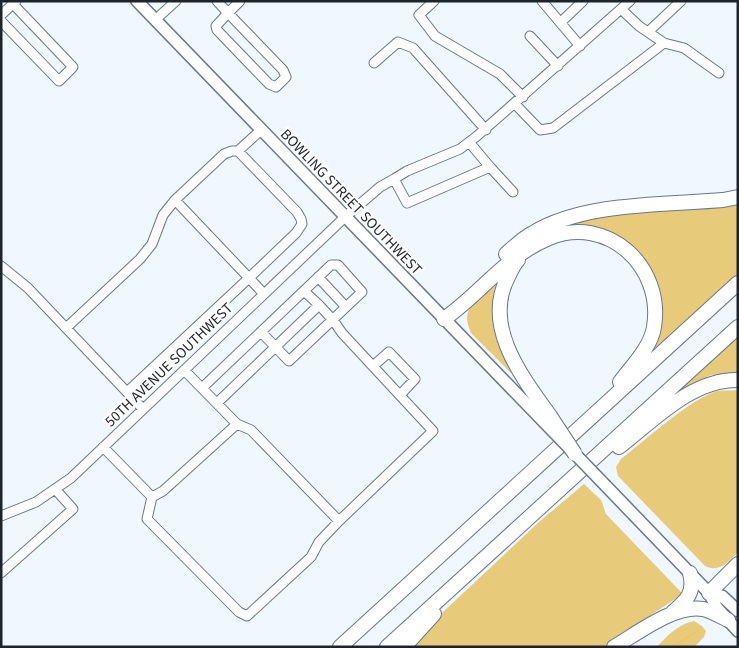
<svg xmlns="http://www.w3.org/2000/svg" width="739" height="648" font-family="'Source Sans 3',sans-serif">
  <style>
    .green { fill: #e8ca7b }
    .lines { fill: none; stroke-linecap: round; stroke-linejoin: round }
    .stream { stroke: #ecc761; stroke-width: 2 }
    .minor-casing { stroke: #69788b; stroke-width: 11 }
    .major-casing { stroke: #69788b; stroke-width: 14 }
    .highway-casing { stroke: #69788b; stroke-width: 16 }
    .minor { stroke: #fff; stroke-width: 9 }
    .major { stroke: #fff; stroke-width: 11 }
    .highway { stroke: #fff; stroke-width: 14 }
    .major-bridge-casing { stroke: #69788b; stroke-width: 14; stroke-linecap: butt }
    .highway-bridge-casing { stroke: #69788b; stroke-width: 16; stroke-linecap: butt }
    .major-bridge { stroke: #fff; stroke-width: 11 }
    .highway-bridge { stroke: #fff; stroke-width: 14 }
    .labels { text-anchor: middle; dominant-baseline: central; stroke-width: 5; stroke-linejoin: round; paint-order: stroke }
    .street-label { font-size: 15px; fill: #1e242c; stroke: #fff }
  </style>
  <rect width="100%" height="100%" fill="#f0f7ff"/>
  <path class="green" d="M738,204V274L652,353L663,320L662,301L657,284L649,267L637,251L613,235L550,231C609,208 675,211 738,204Z
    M500,279C488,316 493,338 514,370L511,373L471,333C468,326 465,318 469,310C474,301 492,287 500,279Z
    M738,337V374L711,375L681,391L679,390Z
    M738,390V552C728,562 720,573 705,566L618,476L616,467L621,459C643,442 694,396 718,391C724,390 731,391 738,390Z
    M584,484L601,500L606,514L681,592V595L603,647H410L427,627L539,522Z
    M694,621L702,626L706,631L704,637L694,647H657C668,635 678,624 694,621Z"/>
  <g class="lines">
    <path class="stream" d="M672,647L699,630"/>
    <defs>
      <path id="minor" d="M217,1L228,13L240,1
        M434,1L419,15L435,36L500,74L523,97
        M542,1L580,46
        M228,13L283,70L286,77L276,87L269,84L217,30L216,26Z
        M1,15L16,1
        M155,20L176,1
        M1,21L59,81L73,67L13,4
        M561,22L583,1
        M648,32L681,1
        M530,36L558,66
        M664,43L684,48L719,73
        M374,63L398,42L413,48L486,130
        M515,104L540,130L553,128L664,43L639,26L621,9
        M261,130L238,151L297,212L301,219L302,224L296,233L249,278L264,294
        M490,167L513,192
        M394,179L407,203L490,167L469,142
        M1,266L28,288L66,328
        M304,291L319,305
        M261,332L289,361L346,307
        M373,366L389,352L415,379L400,395
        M202,388L331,265H338L362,292L346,307L318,277
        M127,392L249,278L175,200
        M217,403L319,305L333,320L342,333L433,431L339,521L251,430L237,424
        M143,409L66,328L140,259L152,244L163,215L175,200L224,154L232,151H238
        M103,447L152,497L163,491L237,424L184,370
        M152,497L147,519L239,612L247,616L311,557L319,542L339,521
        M1,516L36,502L71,478L345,217L380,187L394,179L407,171L460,149L477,136L630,1
        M1,573L73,509L55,489"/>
      <path id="major" d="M137,1L544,422
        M606,486L709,593L717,608L738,631
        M709,593L722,596L738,611"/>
      <path id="highway" d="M506,254C514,247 523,238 533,233C584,202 664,205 723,200L738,197
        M518,260C513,265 511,271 508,277C482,326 522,377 550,416
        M444,319C480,294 507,255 549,238C608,214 664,267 654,327C651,347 632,366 620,382
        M619,447C654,420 692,379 738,380
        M709,593L738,564
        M673,612C687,600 695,593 690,573
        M340,647L738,283
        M387,647L738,327
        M404,647L434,614
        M614,647C638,633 675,604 703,609C711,611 720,616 728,620"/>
    </defs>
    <use href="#minor" class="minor-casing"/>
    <use href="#major" class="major-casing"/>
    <use href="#highway" class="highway-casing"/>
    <use href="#minor" class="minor"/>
    <use href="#major" class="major"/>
    <use href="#highway" class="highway"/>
    <defs>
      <path id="major-bridge" d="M544,422L606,486"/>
      <path id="highway-bridge" d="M550,416L575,454"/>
    </defs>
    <use href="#major-bridge" class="major-bridge-casing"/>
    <use href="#highway-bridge" class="highway-bridge-casing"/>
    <use href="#major-bridge" class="major-bridge"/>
    <use href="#highway-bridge" class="highway-bridge"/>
  </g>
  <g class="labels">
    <g class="street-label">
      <text transform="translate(351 202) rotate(46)">BOWLING STREET SOUTHWEST</text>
      <text transform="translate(169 365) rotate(-44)">50TH AVENUE SOUTHWEST</text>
    </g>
  </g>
  <rect width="739" height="648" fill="none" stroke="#1e242c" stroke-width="5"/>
</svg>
